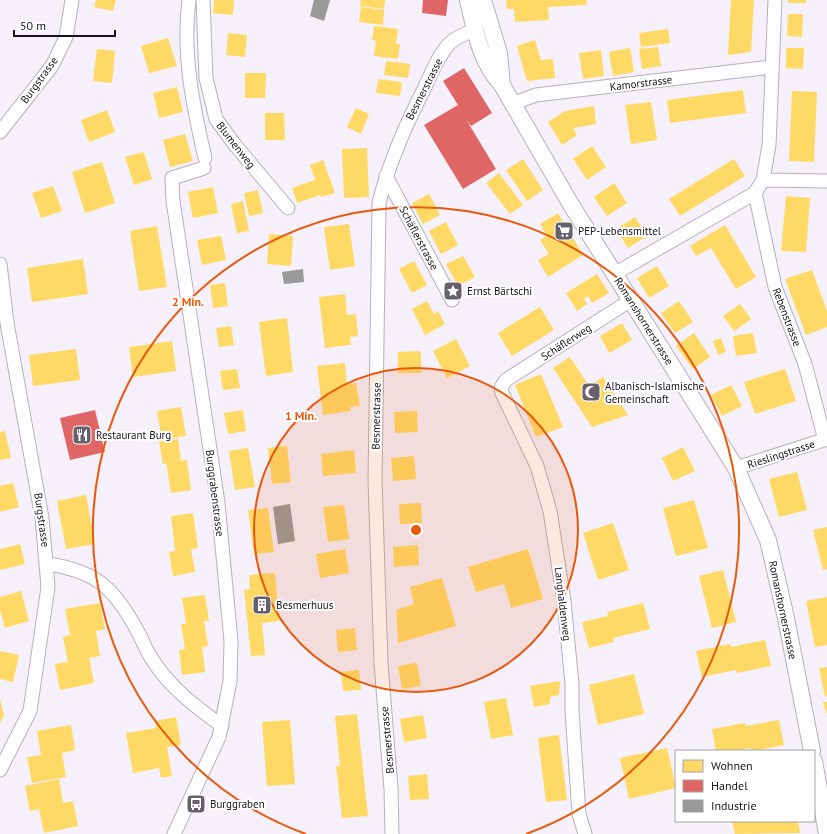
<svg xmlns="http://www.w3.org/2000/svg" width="827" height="834" font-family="'PT Sans',sans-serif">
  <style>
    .homes { fill: #ffd966 }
    .shops { fill: #e06666 }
    .industry { fill: #999 }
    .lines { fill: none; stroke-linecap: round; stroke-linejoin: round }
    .minor-casing { stroke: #b6b1bb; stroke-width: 15 }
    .tertiary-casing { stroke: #b6b1bb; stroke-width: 18 }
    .minor { stroke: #fefdfe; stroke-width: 13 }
    .tertiary { stroke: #fefdfe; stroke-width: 16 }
    .ring { fill: none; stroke: #e8590c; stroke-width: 2 }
    .labels { text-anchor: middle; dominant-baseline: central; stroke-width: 4; stroke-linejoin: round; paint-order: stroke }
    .street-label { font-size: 11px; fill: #18131c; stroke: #fff }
    .poi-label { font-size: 11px; fill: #18131c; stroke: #fff; text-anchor: start }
    .centre { fill: #e8590c; stroke: #fff; stroke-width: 2 }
    .ring-label { font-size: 12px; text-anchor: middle; font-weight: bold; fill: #e8590c; stroke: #fff; stroke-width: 4; stroke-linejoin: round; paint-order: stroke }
  </style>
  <rect width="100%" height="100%" fill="#f5f0fa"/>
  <path class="homes" d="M96,0H116L113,11L94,7Z
    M214,0H234L233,15L213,13Z
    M361,0H385L384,9L360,6Z
    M506,0H586L587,5L548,7L549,20L515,22L514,9H507Z
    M731,0H754L751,52L728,55Z
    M788,0H806V3H788Z
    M361,7L384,10L383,25L359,22Z
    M788,14H803L802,37L787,36Z
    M374,26L398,29L396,44H400L398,59L374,56L376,41L372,40Z
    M668,29L670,43L641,47L639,33Z
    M228,33L247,35L245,57L226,55Z
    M168,38L177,66L149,73L141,46Z
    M535,40L541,60L553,59L555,78L527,81L517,46Z
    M658,47L661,66L642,69L639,49Z
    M630,48L634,72L613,76L609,52Z
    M786,48H804L803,69L786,68Z
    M97,49L115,51L112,83L93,81Z
    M601,50L604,76L583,79L579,53Z
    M386,61L410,64L408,78L384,75Z
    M245,73H266L265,98H245Z
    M378,79L402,82L400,96L376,93Z
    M177,87L183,112L159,118L153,93Z
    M743,90L746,113L670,123L667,100Z
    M792,91L817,92L814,162L789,161Z
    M651,102L657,140L631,144L625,105Z
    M594,106L596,124L573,128L577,135L562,145L548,122L565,111Z
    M356,108L369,114L361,134L347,127Z
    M107,110L115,132L89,142L81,120Z
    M265,113H284L285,140H265Z
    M185,134L193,161L170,167L163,140Z
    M592,146L606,167L587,180L573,159Z
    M367,148L369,197L344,198L342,149Z
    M144,152L152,179L134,185L125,157Z
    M523,159L543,190L527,201L506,170Z
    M734,159L745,176L680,216L669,199Z
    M323,160L335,193L321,197L320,195L297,203L292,188L315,180L310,165Z
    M102,162L115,203L85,213L72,172Z
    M499,173L523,205L510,214L486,183Z
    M614,183L627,203L607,216L594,197Z
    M53,186L62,211L41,218L32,193Z
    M213,187L218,213L193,218L188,192Z
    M258,190L263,213L249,216L244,193Z
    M429,194L440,215L423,224L412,203Z
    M786,196L810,198L806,252L781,251Z
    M243,201L249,231L237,233L231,204Z
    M558,213L583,255L548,277L538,260L549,254L540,240L547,236L540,224Z
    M635,217L647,236L628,248L616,229Z
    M446,222L458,245L441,254L429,231Z
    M349,224L355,266L330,270L324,227Z
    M725,225L756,277L736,289L711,248L696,256L690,246Z
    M157,226L167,287L139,291L130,231Z
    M269,234L293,236L291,266L267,264Z
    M221,236L226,260L202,265L197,240Z
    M463,256L475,277L458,286L446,264Z
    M83,259L88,294L32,302L27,268Z
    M414,261L427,285L412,293L399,269Z
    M657,266L669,286L649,298L637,278Z
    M812,270L827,311V327L806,335L785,279Z
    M597,274L609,293L592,303L588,296L584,299L587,304L577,311L566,293Z
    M225,283L228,306L213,308L210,285Z
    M345,294L347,315L356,314L358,336L350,337L351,345L325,348L319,297Z
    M427,301L434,314L438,311L445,324L425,335L412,309Z
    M679,301L693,322L675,333L661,313Z
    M740,304L751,319L734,331L723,316Z
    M540,307L554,330L512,356L498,333Z
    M287,318L293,372L266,376L259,322Z
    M622,323L632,340L609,353L600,336Z
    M231,326L234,345L219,347L216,328Z
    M694,333L710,357L693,369L676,346Z
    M753,333L757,353L736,356L733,336Z
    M721,338L726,352L718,355L713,341Z
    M456,339L470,366L447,378L433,351Z
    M172,341L176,371L133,377L129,347Z
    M76,349L80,380L33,386L29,355Z
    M421,351V373H398V352Z
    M570,357L589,386L603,377L628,415L592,427L553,368Z
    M345,363L347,384L356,383L360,406L350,407L351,411L323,415L317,366Z
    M237,369L240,388L223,390L220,371Z
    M785,369L796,401L755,414L744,382Z
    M541,374L563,427L536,437L515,385Z
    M731,385L742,406L722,416L711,395Z
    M181,407L186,436L162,440L157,411Z
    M243,410L246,431L228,434L224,413Z
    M417,411L418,432L395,433L394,412Z
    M5,431L11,458L0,460V432Z
    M178,439L181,461L187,460L191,490L171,493L166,463L163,464L159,441Z
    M287,446L291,482L272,484L268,448Z
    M683,447L695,471L673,481L662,458Z
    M248,448L255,487L235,490L229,451Z
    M354,450L356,473L323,476L321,454Z
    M414,456L416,479L393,481L391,458Z
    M797,472L807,510L779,517L769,479Z
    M13,483L19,507L0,512V486Z
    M86,495L95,544L66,549L57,501Z
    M694,500L708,548L676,556L663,508Z
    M421,503L422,523L400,524L399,504Z
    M344,505L349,539L328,542L323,507Z
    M268,508L274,552L254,554L248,510Z
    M193,513L198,548L191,549L195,572L173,576L169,552L183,550L175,551L171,516Z
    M613,523L629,570L598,580L583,533Z
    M827,527V569L823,570L813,530Z
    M20,544L25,564L0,570V549Z
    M418,545L419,565L394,567L393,547Z
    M345,549L349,573L320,578L316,554Z
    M528,549L543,599L511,608L504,584L476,592L468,567Z
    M723,570L736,622L712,628L699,576Z
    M275,573L279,621L262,623L265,655L251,656L244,590L250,589L249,575Z
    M442,578L456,626L398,643L396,610L414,604L410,587Z
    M21,591L29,621L5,628L0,610V597Z
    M205,595L209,621H204L208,646L202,647L205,672L182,675L179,650L185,649L181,624H186L182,598Z
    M827,597V645L815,647L806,601Z
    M100,603L105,629L96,631L100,656L89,658L94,683L60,690L55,664L68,662L63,637L70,635L65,609Z
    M643,603L650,629L613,638L614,642L589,648L582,622L608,616L607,612Z
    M355,628L357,650L338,652L336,630Z
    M765,640L771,666L737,673L736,670L702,677L696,651L730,644L731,647Z
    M0,651L19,655L13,682L0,679Z
    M417,663L421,686L402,689L398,666Z
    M827,667V696L825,697L819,668Z
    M359,670L361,690L343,691L341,672Z
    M634,674L644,714L598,725L589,685Z
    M560,681L559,695L550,697V704L534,707L530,686Z
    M506,698L513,735L491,739L484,702Z
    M0,700L4,715L0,723Z
    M823,702H827V713H826Z
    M357,714L368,816L342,818L336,766H340L335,716Z
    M423,715L427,738L404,742L400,719Z
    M176,717L181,745L167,747L172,776L161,778L159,768L133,773L126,733L156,728L155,721Z
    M290,720L295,784L267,786L262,722Z
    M779,720L784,745L753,751L750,748L734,751H716L712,729L745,723L746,726Z
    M71,725L75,750L62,753L66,777L32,783L27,757L41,755L37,731Z
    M559,735L567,800L546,802L538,738Z
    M667,748L676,788L629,799L620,758Z
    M427,774L429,799L410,800L408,776Z
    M59,779L63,803L73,801L78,826L44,833L39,809L30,811L25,786Z
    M732,821H798L800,833L735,834Z"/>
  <path class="shops" d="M423,0H448L446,16L422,13Z
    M464,68L492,113L471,126L467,121L496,169L463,189L424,125L458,105L443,81Z
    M95,410L105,452L70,460L60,418Z"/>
  <path class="industry" d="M314,0H330L324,21L310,16Z
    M303,269L304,282L284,284L282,272Z
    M290,504L295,541L278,544L273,507Z"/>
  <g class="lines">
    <defs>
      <path id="minor" d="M189,0C182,53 193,106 205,158
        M203,0L206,78L216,119L235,145L288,208
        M775,0L769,145L763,180L755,193L775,287L805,364L825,440
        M512,104L536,95L771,67
        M0,132L52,66L66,37L72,0
        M386,176L452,300
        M763,180L827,181
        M0,264L7,323L42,518L48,587L30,711L0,770
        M614,274L755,193
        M736,468L827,439
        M48,564C97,571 115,589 138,632C143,641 146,651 152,659C170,688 196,707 222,726
        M174,834L219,737L230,681L231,641L218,503L173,201L172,178L204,168
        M392,834L391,789L381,663L375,480L379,203C389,162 406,124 425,87C432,72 438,56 449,44C456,37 466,33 475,30
        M585,834L579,814L572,711V684L564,601L550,511L537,466L502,393L501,388L506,380L631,300"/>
      <path id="tertiary" d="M468,0C475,30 480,62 502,85L570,203L736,468L768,540L786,618L812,751
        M483,0L499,53L502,85
        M814,761L827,834"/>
    </defs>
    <use href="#minor" class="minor-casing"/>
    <use href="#tertiary" class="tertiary-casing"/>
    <use href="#minor" class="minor"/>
    <use href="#tertiary" class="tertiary"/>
  </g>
  <circle cx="416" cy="530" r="162" fill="#e8590c" fill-opacity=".12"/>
  <g class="ring">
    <circle cx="416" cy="530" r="162"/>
    <path d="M306 834A323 323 0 1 1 526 834"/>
  </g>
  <defs>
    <symbol id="supermarket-square" viewBox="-11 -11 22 22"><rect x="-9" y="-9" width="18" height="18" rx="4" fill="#65606a" stroke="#fff"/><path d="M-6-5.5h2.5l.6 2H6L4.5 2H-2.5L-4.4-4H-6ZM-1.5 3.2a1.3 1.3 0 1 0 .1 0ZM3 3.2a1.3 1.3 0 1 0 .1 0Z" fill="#fff"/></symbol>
    <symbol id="sight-square" viewBox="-11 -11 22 22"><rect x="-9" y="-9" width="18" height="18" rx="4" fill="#65606a" stroke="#fff"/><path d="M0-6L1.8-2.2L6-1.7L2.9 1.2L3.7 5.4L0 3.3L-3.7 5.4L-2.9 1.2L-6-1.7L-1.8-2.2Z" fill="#fff"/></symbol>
    <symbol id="mosque-square" viewBox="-11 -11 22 22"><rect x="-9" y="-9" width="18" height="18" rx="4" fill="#65606a" stroke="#fff"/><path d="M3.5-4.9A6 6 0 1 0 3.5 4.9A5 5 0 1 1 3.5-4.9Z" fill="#fff"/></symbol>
    <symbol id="restaurant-square" viewBox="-11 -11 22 22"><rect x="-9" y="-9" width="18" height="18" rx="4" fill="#65606a" stroke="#fff"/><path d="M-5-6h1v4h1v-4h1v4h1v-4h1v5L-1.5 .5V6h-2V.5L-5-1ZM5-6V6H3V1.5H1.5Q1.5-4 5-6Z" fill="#fff"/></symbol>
    <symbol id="building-square" viewBox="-11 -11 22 22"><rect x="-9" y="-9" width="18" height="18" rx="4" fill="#65606a" stroke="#fff"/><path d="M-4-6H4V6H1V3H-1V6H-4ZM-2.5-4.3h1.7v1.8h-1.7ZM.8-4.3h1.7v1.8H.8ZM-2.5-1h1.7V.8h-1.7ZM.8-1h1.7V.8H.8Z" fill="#fff"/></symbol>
    <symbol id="bus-square" viewBox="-11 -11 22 22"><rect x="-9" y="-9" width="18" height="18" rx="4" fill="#65606a" stroke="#fff"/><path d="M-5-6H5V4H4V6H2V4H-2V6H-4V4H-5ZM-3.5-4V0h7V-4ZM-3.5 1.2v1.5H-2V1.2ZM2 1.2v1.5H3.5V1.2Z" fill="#fff"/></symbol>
  </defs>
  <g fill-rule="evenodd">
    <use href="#supermarket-square" x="553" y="220" width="22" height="22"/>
    <use href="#sight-square" x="442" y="280" width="22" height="22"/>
    <use href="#mosque-square" x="580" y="381" width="22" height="22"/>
    <use href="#restaurant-square" x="71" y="424" width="22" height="22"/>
    <use href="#building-square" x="251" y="594" width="22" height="22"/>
    <use href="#bus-square" x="185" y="793" width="22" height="22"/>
  </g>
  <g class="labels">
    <g class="street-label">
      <text transform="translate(39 80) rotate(-54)">Burgstrasse</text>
      <text transform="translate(641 83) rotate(-7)">Kamorstrasse</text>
      <text transform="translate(424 89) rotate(-63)">Besmerstrasse</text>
      <text transform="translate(236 145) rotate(52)">Blumenweg</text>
      <text transform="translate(419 238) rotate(62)">Schäflerstrasse</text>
      <text transform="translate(787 317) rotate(69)">Rebenstrasse</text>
      <text transform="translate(644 321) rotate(58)">Romanshornerstrasse</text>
      <text transform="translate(566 342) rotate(-33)">Schäflerweg</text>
      <text transform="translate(376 416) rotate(-89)">Besmerstrasse</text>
      <text transform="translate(781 454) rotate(-18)">Rieslingstrasse</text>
      <text transform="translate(215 493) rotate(83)">Burggrabenstrasse</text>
      <text transform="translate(42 520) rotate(82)">Burgstrasse</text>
      <text transform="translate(563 604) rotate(83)">Langhaldenweg</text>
      <text transform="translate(783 610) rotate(78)">Romanshornerstrasse</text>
      <text transform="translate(387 740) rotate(-95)">Besmerstrasse</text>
    </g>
    <g class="poi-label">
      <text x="578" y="231">PEP-Lebensmittel</text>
      <text x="467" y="291">Ernst Bärtschi</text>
      <text x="605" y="386">Albanisch-Islamische<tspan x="605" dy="13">Gemeinschaft</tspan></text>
      <text x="96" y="435">Restaurant Burg</text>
      <text x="276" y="605">Besmerhuus</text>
      <text x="210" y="804">Burggraben</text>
    </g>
  </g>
  <circle cx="416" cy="530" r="6" class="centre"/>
  <g class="ring-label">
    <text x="188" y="306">2 Min.</text>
    <text x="301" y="420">1 Min.</text>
  </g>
  <rect x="675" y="750" width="140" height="72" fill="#ffffff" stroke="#a3a1a4"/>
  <rect x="683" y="760" width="20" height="12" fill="#ffd966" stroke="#a3a1a4"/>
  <text x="711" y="770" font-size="12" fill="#18131c">Wohnen</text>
  <rect x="683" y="780" width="20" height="12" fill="#e06666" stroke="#a3a1a4"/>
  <text x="711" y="790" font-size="12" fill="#18131c">Handel</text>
  <rect x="683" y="800" width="20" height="12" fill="#999999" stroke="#a3a1a4"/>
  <text x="711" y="810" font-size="12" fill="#18131c">Industrie</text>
  <path d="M14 30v6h101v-6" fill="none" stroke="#18131c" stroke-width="2"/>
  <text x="20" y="30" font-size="12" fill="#18131c" stroke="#ffffff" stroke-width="3" paint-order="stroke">50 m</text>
</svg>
